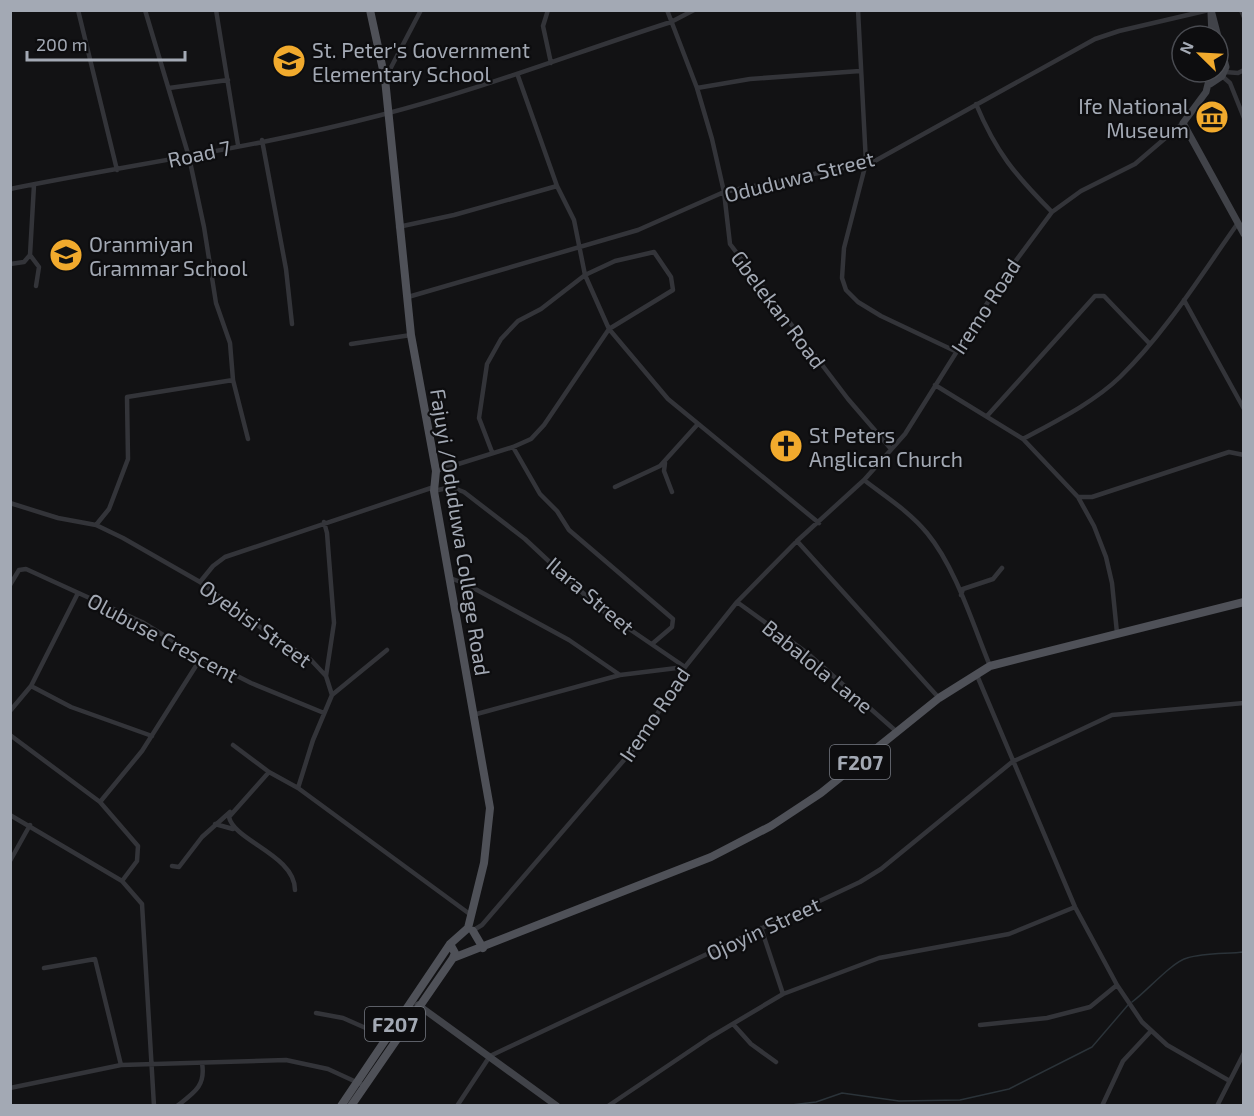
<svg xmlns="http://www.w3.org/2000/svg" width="1254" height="1116" font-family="'Exo 2',sans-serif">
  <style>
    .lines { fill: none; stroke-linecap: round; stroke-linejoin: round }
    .stream { stroke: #2b3339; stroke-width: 1.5 }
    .street { stroke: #333439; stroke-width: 4.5 }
    .secondary { stroke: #414349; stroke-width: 7 }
    .primary { stroke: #4f5158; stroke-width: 8 }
    .labels { text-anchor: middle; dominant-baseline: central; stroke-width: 4.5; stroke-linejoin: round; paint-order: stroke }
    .shield { fill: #0d0d0f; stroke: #767a82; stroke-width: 1.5 }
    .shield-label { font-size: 20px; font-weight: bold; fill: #a3a9b4 }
    .poi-label { font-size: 21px; fill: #a3a9b4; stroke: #0d0d0f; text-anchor: start }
    .street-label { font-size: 21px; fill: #a3a9b4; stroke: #0d0d0f }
  </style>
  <rect width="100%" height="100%" fill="#121214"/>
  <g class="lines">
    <path class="stream" d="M1132,1002C1147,991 1172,962 1187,958C1204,953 1226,954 1244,952
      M783,1106L816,1102L842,1093L899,1101L960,1100L1009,1089L1092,1047L1128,1005"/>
    <path class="street" d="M78,10L117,170
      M145,10L189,157L204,227L216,303L230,343L233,380L248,439
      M216,10L238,145
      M548,10L543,26L551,63
      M667,10L697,88L712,139L724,192L730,244L848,399L891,449
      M858,10L866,163L844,248L842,278L846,290L858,302L881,316L955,351
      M1241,10L1244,17
      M1225,72L1238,73L1244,70
      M518,76L557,186L574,220L585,275L609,329L668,399L819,523
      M1222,76L1230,83L1244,118
      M386,77L421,10
      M169,88L228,80
      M697,88L750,79L860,71
      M976,104C996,152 1015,175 1052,212
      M262,140L286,269L292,324
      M10,189C134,164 259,147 381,115C479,90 574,53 671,22L694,10
      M398,227L454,215L557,186
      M30,255L39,267L36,286
      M10,264L24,262L30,255L34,185
      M408,297L638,230L724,192L873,162L1095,39L1119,31L1209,10
      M1184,300L1244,409
      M351,344L411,335
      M935,385L1023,439L1078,497L1094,526L1106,557L1112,583L1117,633
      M987,416L1095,296H1104L1150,344
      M1023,439C1056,421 1093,403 1120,377C1166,332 1201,275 1238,223
      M513,447L540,494L557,511L569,530L673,619L672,627L652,644
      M665,463L664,471L672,492
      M436,471L513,447L531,439L544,425L609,329L673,290L671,277L654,252L615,261L585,275L541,309L518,321L501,339L487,364L479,418L492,452
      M864,480C886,497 910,512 927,533C956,568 973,625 990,666
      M615,487L660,466L697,425
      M434,491L451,487L464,492L525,539L600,609L685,667L620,675L473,715
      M1078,497H1092L1229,452L1244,455
      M10,503L58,518L96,525L123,538L200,582L272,636L311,660L326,676L332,695L313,740L298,788L471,915
      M324,522L327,533L334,623L326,676
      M96,525L109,509L128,459L127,397L233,380
      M797,541L939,698
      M450,578L466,584L569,640L620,675
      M200,582L213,566L225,557L434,487
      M10,585L19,570L26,569L142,622L196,655L251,683L324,713
      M961,595L963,589L993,579L1002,568
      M737,602L806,652L897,732
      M976,673L1075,907L1117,985L1142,1022L1167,1045L1228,1080
      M31,686L71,707L152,736
      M332,695L387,650
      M10,711L31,686L78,593
      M10,735L100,802L138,846L137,861L122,881
      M233,745L269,772L298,788
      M269,772L229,817C234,841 295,855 295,890
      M100,802L142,751L201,658
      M10,815L122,881L142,904L154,1106
      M215,824L233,829
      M10,861L30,825
      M172,866L179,867L202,837L230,812
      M761,928L783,994
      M472,931L482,925L643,738L685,667L737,602L797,541L864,480L905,434L1003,278L1052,212L1081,191L1135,164L1183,123
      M44,968L95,959L121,1065
      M316,1013L343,1018L386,1037
      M733,1024L751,1044L776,1062
      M980,1025L1047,1018L1090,1007L1117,985
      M10,1088L121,1065L286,1060L328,1069L365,1086
      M177,1106C194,1093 206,1086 202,1063
      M457,1106L490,1056L860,882L881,869L1012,762L1112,715L1244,703
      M608,1106L709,1038L783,994L879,958L1009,934L1075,907
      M1102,1106L1123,1061L1151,1031
      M1217,1106L1244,1053"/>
    <path class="secondary" d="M1211,13L1212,36
      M1211,72L1206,92L1183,123L1244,234
      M1210,84L1222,76L1226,67L1211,10
      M418,1005L557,1106"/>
    <path class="primary" d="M473,931L483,948
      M453,958L711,857L771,826L821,793L939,698L990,666L1244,602
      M341,1106L450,944L468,928L484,863L490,808L434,491L436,471L411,335L385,79L370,10
      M351,1106L453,958L455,953L450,944"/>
  </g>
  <defs>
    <symbol id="school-disc" viewBox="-11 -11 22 22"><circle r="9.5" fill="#f1aa2d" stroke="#0d0d0f"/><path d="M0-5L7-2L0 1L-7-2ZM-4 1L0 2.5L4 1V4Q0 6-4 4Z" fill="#111"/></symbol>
    <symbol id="museum-disc" viewBox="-11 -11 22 22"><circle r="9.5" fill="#f1aa2d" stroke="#0d0d0f"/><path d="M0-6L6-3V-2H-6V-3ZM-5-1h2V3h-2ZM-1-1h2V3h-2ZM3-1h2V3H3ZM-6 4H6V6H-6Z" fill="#111"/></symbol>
    <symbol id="church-disc" viewBox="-11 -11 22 22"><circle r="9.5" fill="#f1aa2d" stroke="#0d0d0f"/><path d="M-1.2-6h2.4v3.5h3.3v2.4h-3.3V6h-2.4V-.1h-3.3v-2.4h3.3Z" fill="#111"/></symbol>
  </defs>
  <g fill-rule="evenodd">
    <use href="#school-disc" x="270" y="42" width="38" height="38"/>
    <use href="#museum-disc" x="1193" y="98" width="38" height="38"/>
    <use href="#school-disc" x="47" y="236" width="38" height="38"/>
    <use href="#church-disc" x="767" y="427" width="38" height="38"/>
  </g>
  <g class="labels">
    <g class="shield">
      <rect x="830" y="745" width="60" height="34" rx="4.5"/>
      <rect x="365" y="1007" width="60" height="34" rx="4.5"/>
    </g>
    <g class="shield-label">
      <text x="860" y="762">F207</text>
      <text x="395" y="1024">F207</text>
    </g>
    <g class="poi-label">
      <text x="312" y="49">St. Peter's Government<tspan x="312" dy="24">Elementary School</tspan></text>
      <text x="1189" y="105" text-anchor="end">Ife National<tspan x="1189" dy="24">Museum</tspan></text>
      <text x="89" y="243">Oranmiyan<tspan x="89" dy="24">Grammar School</tspan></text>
      <text x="809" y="434">St Peters<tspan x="809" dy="24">Anglican Church</tspan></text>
    </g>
    <g class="street-label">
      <text transform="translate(199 153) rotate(-12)">Road 7</text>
      <text transform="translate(799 176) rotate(-14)">Oduduwa Street</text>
      <text transform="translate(985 306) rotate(-57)">Iremo Road</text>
      <text transform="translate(779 309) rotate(53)">Gbelekan Road</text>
      <text transform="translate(461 532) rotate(81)">Fajuyi /Oduduwa College Road</text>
      <text transform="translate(591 595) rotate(40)">Ilara Street</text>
      <text transform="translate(256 623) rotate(36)">Oyebisi Street</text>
      <text transform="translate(163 637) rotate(28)">Olubuse Crescent</text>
      <text transform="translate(818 666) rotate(39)">Babalola Lane</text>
      <text transform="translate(654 714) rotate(-56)">Iremo Road</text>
      <text transform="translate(763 928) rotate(-25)">Ojoyin Street</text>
    </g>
  </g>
  <rect width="1254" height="1116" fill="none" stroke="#a3a9b4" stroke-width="24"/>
  <g transform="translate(1200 54) rotate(294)"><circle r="28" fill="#0d0d0f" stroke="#494b51" stroke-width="1.5"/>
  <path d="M0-4.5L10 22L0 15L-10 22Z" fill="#f1aa2d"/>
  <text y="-9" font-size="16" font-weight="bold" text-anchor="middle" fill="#a3a9b4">N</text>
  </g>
  <path d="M27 51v9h158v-9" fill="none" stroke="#a3a9b4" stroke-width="3"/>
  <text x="36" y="51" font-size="18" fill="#a3a9b4" stroke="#0d0d0f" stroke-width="4.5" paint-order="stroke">200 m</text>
</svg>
